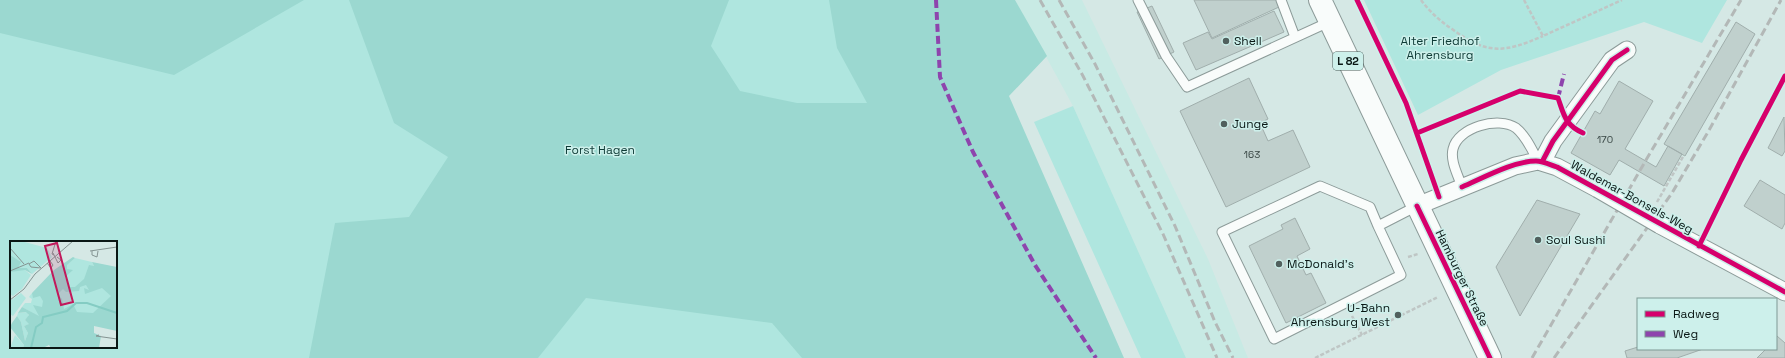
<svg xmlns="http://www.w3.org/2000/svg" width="1785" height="358" font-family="'Space Grotesk',sans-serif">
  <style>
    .built { fill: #c8eae4 }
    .green { fill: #afe6df; fill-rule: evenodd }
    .forest { fill: #9bd8d0 }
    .building { fill: #c0d0cd; stroke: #a0aeac }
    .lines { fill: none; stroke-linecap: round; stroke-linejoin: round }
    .service-casing { stroke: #8c9b99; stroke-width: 11 }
    .minor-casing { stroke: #8c9b99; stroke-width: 19 }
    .primary-casing { stroke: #8c9b99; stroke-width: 24 }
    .path { stroke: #bfc6c5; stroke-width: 2.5; stroke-dasharray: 4 2; stroke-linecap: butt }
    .service { stroke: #f9fcfb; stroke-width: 9 }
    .minor { stroke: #f9fcfb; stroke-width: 17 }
    .primary { stroke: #f9fcfb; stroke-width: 22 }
    .rail { stroke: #b3b8b7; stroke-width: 3; stroke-dasharray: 8 4; stroke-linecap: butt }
    .minor-bridge-casing { stroke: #8c9b99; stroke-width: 19; stroke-linecap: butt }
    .minor-bridge { stroke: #f9fcfb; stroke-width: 17 }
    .quiet { stroke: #8e44ad; stroke-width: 4; stroke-dasharray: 8 4; stroke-linecap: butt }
    .cycleway-casing { stroke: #cdf0eb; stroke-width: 8 }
    .cycleway { stroke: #d6006c; stroke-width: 5 }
    .poi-dot { fill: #51605e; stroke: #cdf0eb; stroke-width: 1.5 }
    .labels { text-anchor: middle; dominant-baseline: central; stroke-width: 3; stroke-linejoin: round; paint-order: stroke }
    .number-label { font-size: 10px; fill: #384644 }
    .shield { fill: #cdf0eb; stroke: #445855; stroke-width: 1 }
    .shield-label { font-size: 11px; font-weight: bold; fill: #0a1715 }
    .poi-label { font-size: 12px; fill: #0a1715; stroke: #cdf0eb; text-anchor: start }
    .park-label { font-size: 12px; fill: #0e3b36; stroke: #cdf0eb }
    .street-label { font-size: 12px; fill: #0a1715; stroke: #cdf0eb }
    .inset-river { fill: none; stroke: #84ccc3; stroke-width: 2 }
    .inset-road { fill: none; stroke: #849492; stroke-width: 1 }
    .view { fill: #c2185b; fill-opacity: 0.15; stroke: #c2185b; stroke-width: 2 }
    .inset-edge { fill: none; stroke: #0a1715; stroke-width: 2 }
  </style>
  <rect width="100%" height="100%" fill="#d5e8e5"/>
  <path class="built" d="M1015,0H1082L1208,259L1248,358H1186L1073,106Z"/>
  <path class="green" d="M0,0H918L1049,358H0ZM11,242H116V347H11Z
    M1364,0H1727L1702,43L1644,22L1501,70L1418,115Z
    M1073,106L1186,358H1141L1034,122Z"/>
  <path class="forest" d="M0,0H304L174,75L0,33Z
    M349,0H729L711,46L740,91L797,103H867L837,48L829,0H1015L1047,56L1009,96L1124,358H802L772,323L586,298L538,358H309L335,223L409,217L448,157L394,123Z"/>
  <path class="building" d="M1194,0H1279V7L1212,38Z
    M1152,6L1174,52L1159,59L1137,12Z
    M1274,11L1284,32L1196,70L1183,43L1208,32L1212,39Z
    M1736,22L1755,34L1685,156L1664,144Z
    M1249,78L1268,119L1260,123L1268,141L1293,130L1310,167L1226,207L1180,111Z
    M1619,81L1653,101L1625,149L1656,167L1668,146L1682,154L1664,186L1619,160L1610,175L1571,153L1595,111L1600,114Z
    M1784,117L1785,151L1782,156L1768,148Z
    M1760,180L1785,195V223L1782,229L1744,206Z
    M1537,200L1580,214L1520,316L1496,267Z
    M1295,218L1310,249L1297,256L1306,275L1311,273L1326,303L1286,323L1249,246L1283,229L1281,225Z
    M1777,336L1785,343V358H1757L1766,349H1776V337Z
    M1638,347V349H1703L1677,358H1627L1625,351Z"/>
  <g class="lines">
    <defs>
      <path id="service" d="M1138,0L1166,56L1187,87L1329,22
        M1281,0L1295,37
        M1462,187C1458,175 1450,161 1453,149C1458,127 1499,116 1516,128C1526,136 1532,150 1538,161
        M1378,226L1401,275L1274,339L1222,232L1320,186L1370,207L1378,226L1417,206"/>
      <path id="minor" d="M1542,162L1553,141L1612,60L1627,50
        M1417,206L1515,166L1538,161L1557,167L1598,189
        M1660,225L1785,292"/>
      <path id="primary" d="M1320,0L1490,358"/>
    </defs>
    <use href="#service" class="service-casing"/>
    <use href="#minor" class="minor-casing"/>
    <use href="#primary" class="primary-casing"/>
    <path class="path" d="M1421,0C1430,12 1440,21 1452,29C1487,55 1504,53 1543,36
      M1524,0L1543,36L1622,0
      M1657,202L1684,155
      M1408,257L1418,254
      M1352,316L1362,335
      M1315,358L1438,297"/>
    <use href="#service" class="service"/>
    <use href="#minor" class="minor"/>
    <use href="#primary" class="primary"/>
    <path class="rail" d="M1040,0L1083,76L1163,234L1217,358
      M1059,0L1095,64L1175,226L1215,322L1233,358
      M1532,358L1646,160L1741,0
      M1554,358L1672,193L1708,132L1781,0"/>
    <defs>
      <path id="minor-bridge" d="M1598,189L1660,225"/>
    </defs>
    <use href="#minor-bridge" class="minor-bridge-casing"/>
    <use href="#minor-bridge" class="minor-bridge"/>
    <path class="quiet" d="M936,0L940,77L973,152L1035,265L1096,358
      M1558,98L1564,74"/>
    <defs>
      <path id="cycleway" d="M1357,0L1406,103L1439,197
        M1417,133L1520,91L1558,98C1564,115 1565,125 1583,133
        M1542,162L1553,141L1612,60L1627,50
        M1462,187C1483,178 1514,161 1536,161C1542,161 1551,165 1557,167L1785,292
        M1417,206L1490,358
        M1699,246L1741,160L1785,76"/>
    </defs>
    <use href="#cycleway" class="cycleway-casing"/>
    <use href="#cycleway" class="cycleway"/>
  </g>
  <g class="poi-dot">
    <circle cx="1226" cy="41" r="4"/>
    <circle cx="1224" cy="124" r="4"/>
    <circle cx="1538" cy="240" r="4"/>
    <circle cx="1279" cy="264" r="4"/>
    <circle cx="1398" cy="315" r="4"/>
  </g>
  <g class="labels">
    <g class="number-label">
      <text x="1605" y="139">170</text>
      <text x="1252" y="154">163</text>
    </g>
    <rect class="shield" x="1333" y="52" width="30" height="18" rx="3"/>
    <g class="shield-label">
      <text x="1348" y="61">L 82</text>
    </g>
    <g class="poi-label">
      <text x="1234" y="41">Shell</text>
      <text x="1232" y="124">Junge</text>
      <text x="1546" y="240">Soul Sushi</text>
      <text x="1287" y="264">McDonald's</text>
      <text x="1390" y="308" text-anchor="end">U-Bahn<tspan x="1390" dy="14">Ahrensburg West</tspan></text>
    </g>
    <g class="park-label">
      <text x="1440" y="41">Alter Friedhof<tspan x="1440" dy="14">Ahrensburg</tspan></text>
      <text x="600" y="150">Forst Hagen</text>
    </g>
    <g class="street-label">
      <text transform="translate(1632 197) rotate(29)">Waldemar-Bonsels-Weg</text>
      <text transform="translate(1462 278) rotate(64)">Hamburger Straße</text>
    </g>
  </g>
  <g transform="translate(10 241)">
    <rect width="107" height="107" fill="#d5e8e5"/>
    <path d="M0,0H11L37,7L42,16L22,33L17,27L10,28L6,26L0,14ZM65,17L82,21L84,25L107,28V74L28,75L12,66L15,62H21L22,58L19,56L22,52L30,55L27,48ZM7,29H15L21,34L12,48L3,55L0,53V31ZM11,52L16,57L3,75L0,73V60ZM17,71L19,75L15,79L20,83L14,85L18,92L15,100L11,81L7,75L8,72ZM5,94L14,104L13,107H0Z" fill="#afe6df"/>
    <path d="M0,14L11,21L8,27H17L22,33L15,29L0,31ZM63,16L65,17L57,24V28L63,29L55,36L59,46H65L74,38L79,24L84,25L82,21L107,26V90L84,85V92L91,95L89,107H41L39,104L33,107H13L14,104L0,86L2,82L7,75L11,81L15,100L18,92L14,85L19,83L15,79L19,74L16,71L8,72L12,66L29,75L23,64L32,66L33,60L30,55L23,57L22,52L44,29ZM76,44L79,49L74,47L75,53L92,47L101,55L83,72L67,71L63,63L54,68L52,58L48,53L53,48L56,51L69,50L70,46Z" fill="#9bd8d0" fill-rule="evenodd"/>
    <path class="inset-river" d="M21,107L26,86L32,82L33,76L57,70L66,62H77L107,72"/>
    <path class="inset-road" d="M0,7L14,23M80,10L107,6M82,10V14L87,16L88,10M43,12L48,22L51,19L47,16M44,14L42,13L46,0M37,22L41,27L43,24L40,20M31,27L21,26L19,23L24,20L31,27M0,30L19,22M0,59L14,48L25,33L63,0M89,94L86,95L107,98"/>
    <path class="view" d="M47,2L63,61L51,64L35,5Z"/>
    <rect width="107" height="107" class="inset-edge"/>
  </g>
  <rect x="1637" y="298" width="140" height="52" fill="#cdf0eb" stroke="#7f9995"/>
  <rect x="1645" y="311" width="20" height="6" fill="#d6006c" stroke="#7f9995"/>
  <text x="1673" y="318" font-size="12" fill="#0a1715">Radweg</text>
  <rect x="1645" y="331" width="20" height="6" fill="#8e44ad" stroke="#7f9995"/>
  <text x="1673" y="338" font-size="12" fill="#0a1715">Weg</text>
</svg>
